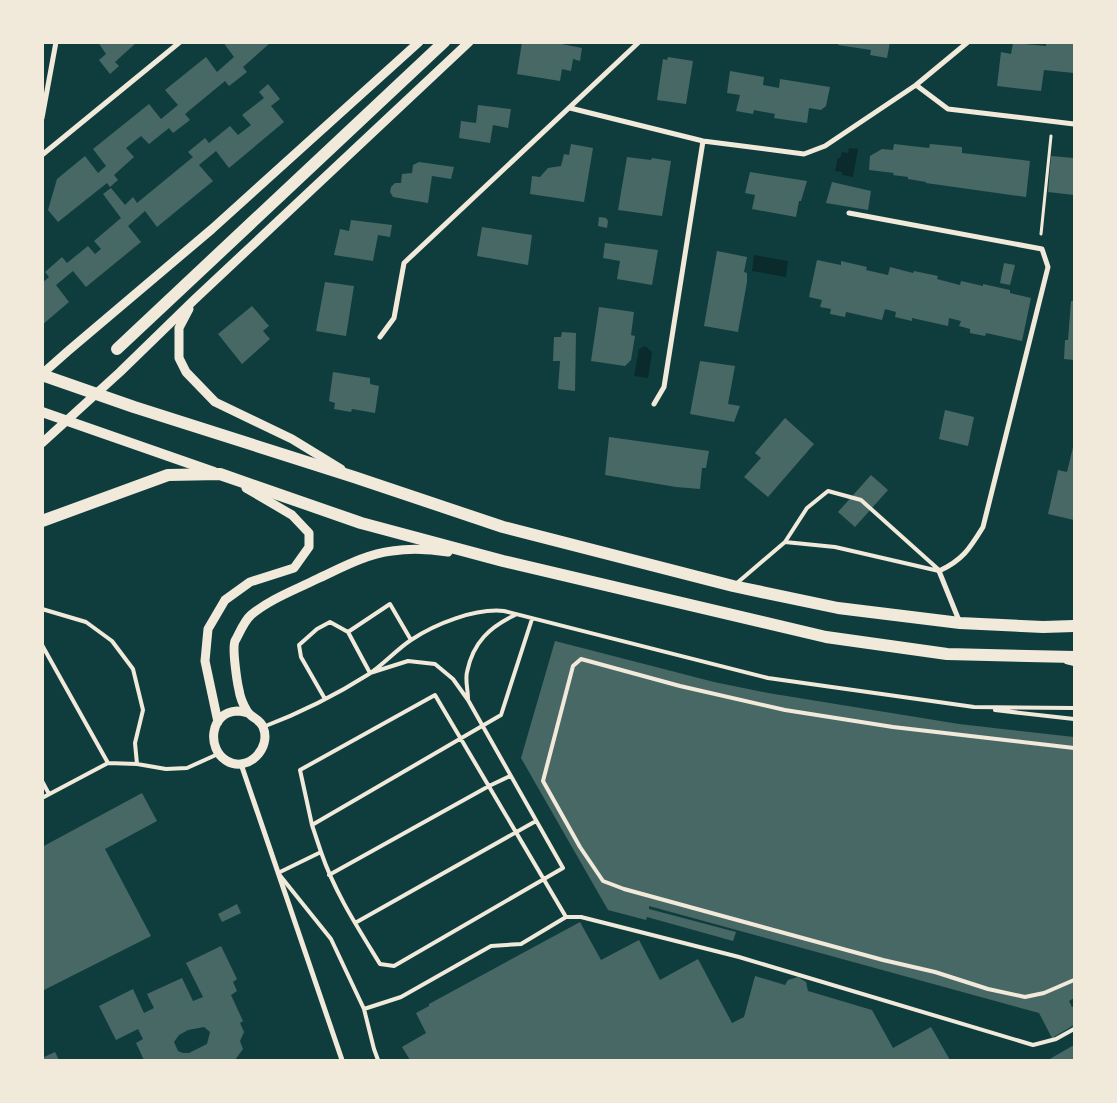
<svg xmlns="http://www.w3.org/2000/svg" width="1117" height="1103" font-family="Lora,serif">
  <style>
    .water { fill: #0a2a2b }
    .building { fill: #486865; fill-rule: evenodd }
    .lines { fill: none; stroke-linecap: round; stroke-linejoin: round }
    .path { stroke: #f1e9da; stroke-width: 3 }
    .service { stroke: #f1e9da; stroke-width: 4 }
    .minor { stroke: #f1e9da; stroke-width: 5 }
    .tertiary { stroke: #f1e9da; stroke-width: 9 }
    .secondary { stroke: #f1e9da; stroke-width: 10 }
    .primary { stroke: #f1e9da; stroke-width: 12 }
  </style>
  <rect width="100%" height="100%" fill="#0f3d3e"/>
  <path class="water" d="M849,148L858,149L853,177L842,175V172L835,171L838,158H840L842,152L848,153Z
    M754,255L788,261L786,277L752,271Z
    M645,346L652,352L648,378L634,376L639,349Z"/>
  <path class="building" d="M98,42H137L115,62L119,66L110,74L99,60L106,54Z
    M223,42H271L243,67L247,72L229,86L225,81L185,114L190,120L173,133L169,128L149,144L141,136L126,148L134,157L114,175L118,180L110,187L107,183L58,222L48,210L57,179L85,156L98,173L106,166L93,149L149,104L161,119L178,105L165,90L206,57L217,72L234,57Z
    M522,42H551L582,48L580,61L573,59L571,71L562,69L560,81L517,74Z
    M838,42H890L887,58L870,55L871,50L838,45Z
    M1046,42H1074V73L1044,70L1041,91L997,86L1001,52L1011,54L1013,43L1046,46Z
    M668,57L693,61L686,104L657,100L663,59L667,60Z
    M730,71L764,77L763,85L779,88L780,79L830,87L826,106L821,110L809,108L807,123L774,118L775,114L754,110L753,114L736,111L740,95L727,93Z
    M268,84L280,99L271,106L284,122L229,168L216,151L199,165L213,181L157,227L145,211L128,226L141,242L86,287L73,271L56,285L69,302L42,325V283L49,277L45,272L62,257L67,263L88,246L95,254L101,249L94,241L121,218L103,194L111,188L125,205L133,197L137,203L193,157L188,152L205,138L209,143L230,126L238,135L251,125L242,115L264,98L259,92Z
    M478,105L511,109L508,128L493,125L490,143L459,138L461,121L476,123Z
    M571,144L593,148L584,202L530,194L532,176L540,177L548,168L561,166L564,154L569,155Z
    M894,144L929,148L930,144L962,147V153L1030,161L1026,197L926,183V182L908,179V177L893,175L894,173L869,170L870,156L882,149L893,150Z
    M1051,156L1074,158V195L1048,192Z
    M627,157L651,160L652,158L671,161L662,216L618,210Z
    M419,162L454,167L451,179L432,176L428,203L393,197L390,192L391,187L395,183H401L402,174L412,173L413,165Z
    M750,172L807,181L801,201H799L796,217L752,209L755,195L745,193Z
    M832,182L871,191L868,210L826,203Z
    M599,217L606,218L608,221L607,228L598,226Z
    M351,220L392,225L390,237L378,235L373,261L334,255L340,229L349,231Z
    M482,227L532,235L528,265L477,256Z
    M605,243L658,250L652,285L617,279L620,261L603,258Z
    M717,251L747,257L744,272L747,273V282L738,332L704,326Z
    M817,260L841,265V261L867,267L866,270L888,275L890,267L913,273L914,271L938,276L937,279L960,285L961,281L983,286V284L1010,290V293L1031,298L1022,341L986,333L985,336L970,333V329L959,326L961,321L949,318L948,326L912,318V321L895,317L896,312L885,309L882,320L846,312L845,317L830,314L831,309L820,307L822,300L809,297Z
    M1004,263L1015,265L1010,285L1000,283Z
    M325,282L354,286L346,336L316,331Z
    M1071,301H1074V360L1064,359L1065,340H1068Z
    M252,306L269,326L263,331L270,339L242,364L218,334Z
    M599,307L634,312L631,335L635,336L631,360L625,366L591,361Z
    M562,332L576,333L575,391L558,389L560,361H553L554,337H561Z
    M700,361L735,366L728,404L740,406L734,422L690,414Z
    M333,372L370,378V384L379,386L375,413L352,409L351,412L334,409L335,403L329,401Z
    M945,410L974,417L968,446L939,439Z
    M785,418L814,444L768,497L744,477L761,458L755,453Z
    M609,437L709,451L706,468H702L700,489L676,487L605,475Z
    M1074,443V520L1048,514L1058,470L1067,472Z
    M871,475L888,490L855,527L838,512Z
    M555,641L714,682L768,693L959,724L1074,737V998L1069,1001L1072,1007L1074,1006V1025L1052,1038L1039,1013L649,906V909L736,932L733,941L647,917L646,920L608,910L521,758Z
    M142,793L157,821L105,849L151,936L42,991V847Z
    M237,904L241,913L222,922L218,914Z
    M580,922L601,960L639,940L660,980L698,959L732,1023L744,1017L755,976L785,985L788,980L798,977L806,982L808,991L872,1010L893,1048L931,1027L950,1060H410L402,1047L426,1033L416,1013L429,1006V1004Z
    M221,946L237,979L233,982L237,991L231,995L243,1021L240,1023L244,1032L240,1041L243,1049L235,1060H144L136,1043L143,1039L138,1029L116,1040L99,1006L133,989L144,1013L154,1008L147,994L182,978L193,1001L203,997L186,963ZM204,1027L210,1032L207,1044L189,1053H183L178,1051L174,1042L179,1035L188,1030Z
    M1074,1045V1060H1048Z
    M55,1052L59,1060H42V1058Z"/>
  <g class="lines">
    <path class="path" d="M1041,234L1051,136"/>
    <path class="service" d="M785,542L807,508L828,491L861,500L938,569
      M737,583L785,542L835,547L939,571
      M42,609L86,622L112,641L133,669L143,710L135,743L137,764L166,769L187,768L218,754
      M348,632L390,604L411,640
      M42,645L108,763
      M1066,662L1074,664
      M370,673L408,661L435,664L453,679L468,700L563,868L394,966L380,964C358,928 335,893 321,852L278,873L331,939L364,1009L401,997L491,946L521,944L566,917H581L739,957L1033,1045L1056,1039L1074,1029
      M325,699L301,657L299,645L317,629L330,622L348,632L370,673
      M468,699C468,690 465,680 467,672C473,642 490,627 515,615
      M995,710L1074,719
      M263,727C300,713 336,695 369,674C384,664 396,650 411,640C435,624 475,608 504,611L768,678L974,707L1074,708
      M1074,748L893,727L785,710L680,686L581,659L573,666L543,781L580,847L603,881L624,889L883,960L935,972L988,989L1025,997L1044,993L1074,980
      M42,781L49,794
      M42,798L108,763L137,764
      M312,825L300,770L435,695L566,917
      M321,852L312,825L501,715L532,619
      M329,875L489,786L510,776
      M355,923L536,821
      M364,1009L374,1049L378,1060"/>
    <path class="minor" d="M916,85L948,109L1074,124
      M570,108L703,141L804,154L825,146L916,85L968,42
      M42,118L56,42
      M42,155L180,42
      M849,213L1042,249L1048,267L983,527C970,548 963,560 939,571L960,623
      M380,337L394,318L404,263L639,42
      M654,404L664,387L703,141
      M241,764L342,1060"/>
    <path class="tertiary" d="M189,309L179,328V358L186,372L215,402L292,439L341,469
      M42,374L68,351L212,229L419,42
      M42,443L120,372L194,300L469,42
      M248,713C245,712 240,711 237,711C210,712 206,749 227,761C248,773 272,748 263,727C260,719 251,718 247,711C244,706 240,697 239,690C237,682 232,648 235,641C239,634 244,621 251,615C270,599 295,590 317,579C341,568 366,554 392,551C410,548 430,549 448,552
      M218,722L205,661L208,629L225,600L250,582L294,568L309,547V533L292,515L246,488"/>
    <path class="secondary" d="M42,412L214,472"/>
    <path class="primary" d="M117,349L444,42
      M42,375L134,407L354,477L503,527L733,586L838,608L960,623L1043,627L1074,626
      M42,521L168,475L220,474L361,523L503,561L826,637L947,654L1074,657"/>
  </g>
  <rect width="1117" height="1103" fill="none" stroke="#f1e9da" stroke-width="88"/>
</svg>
